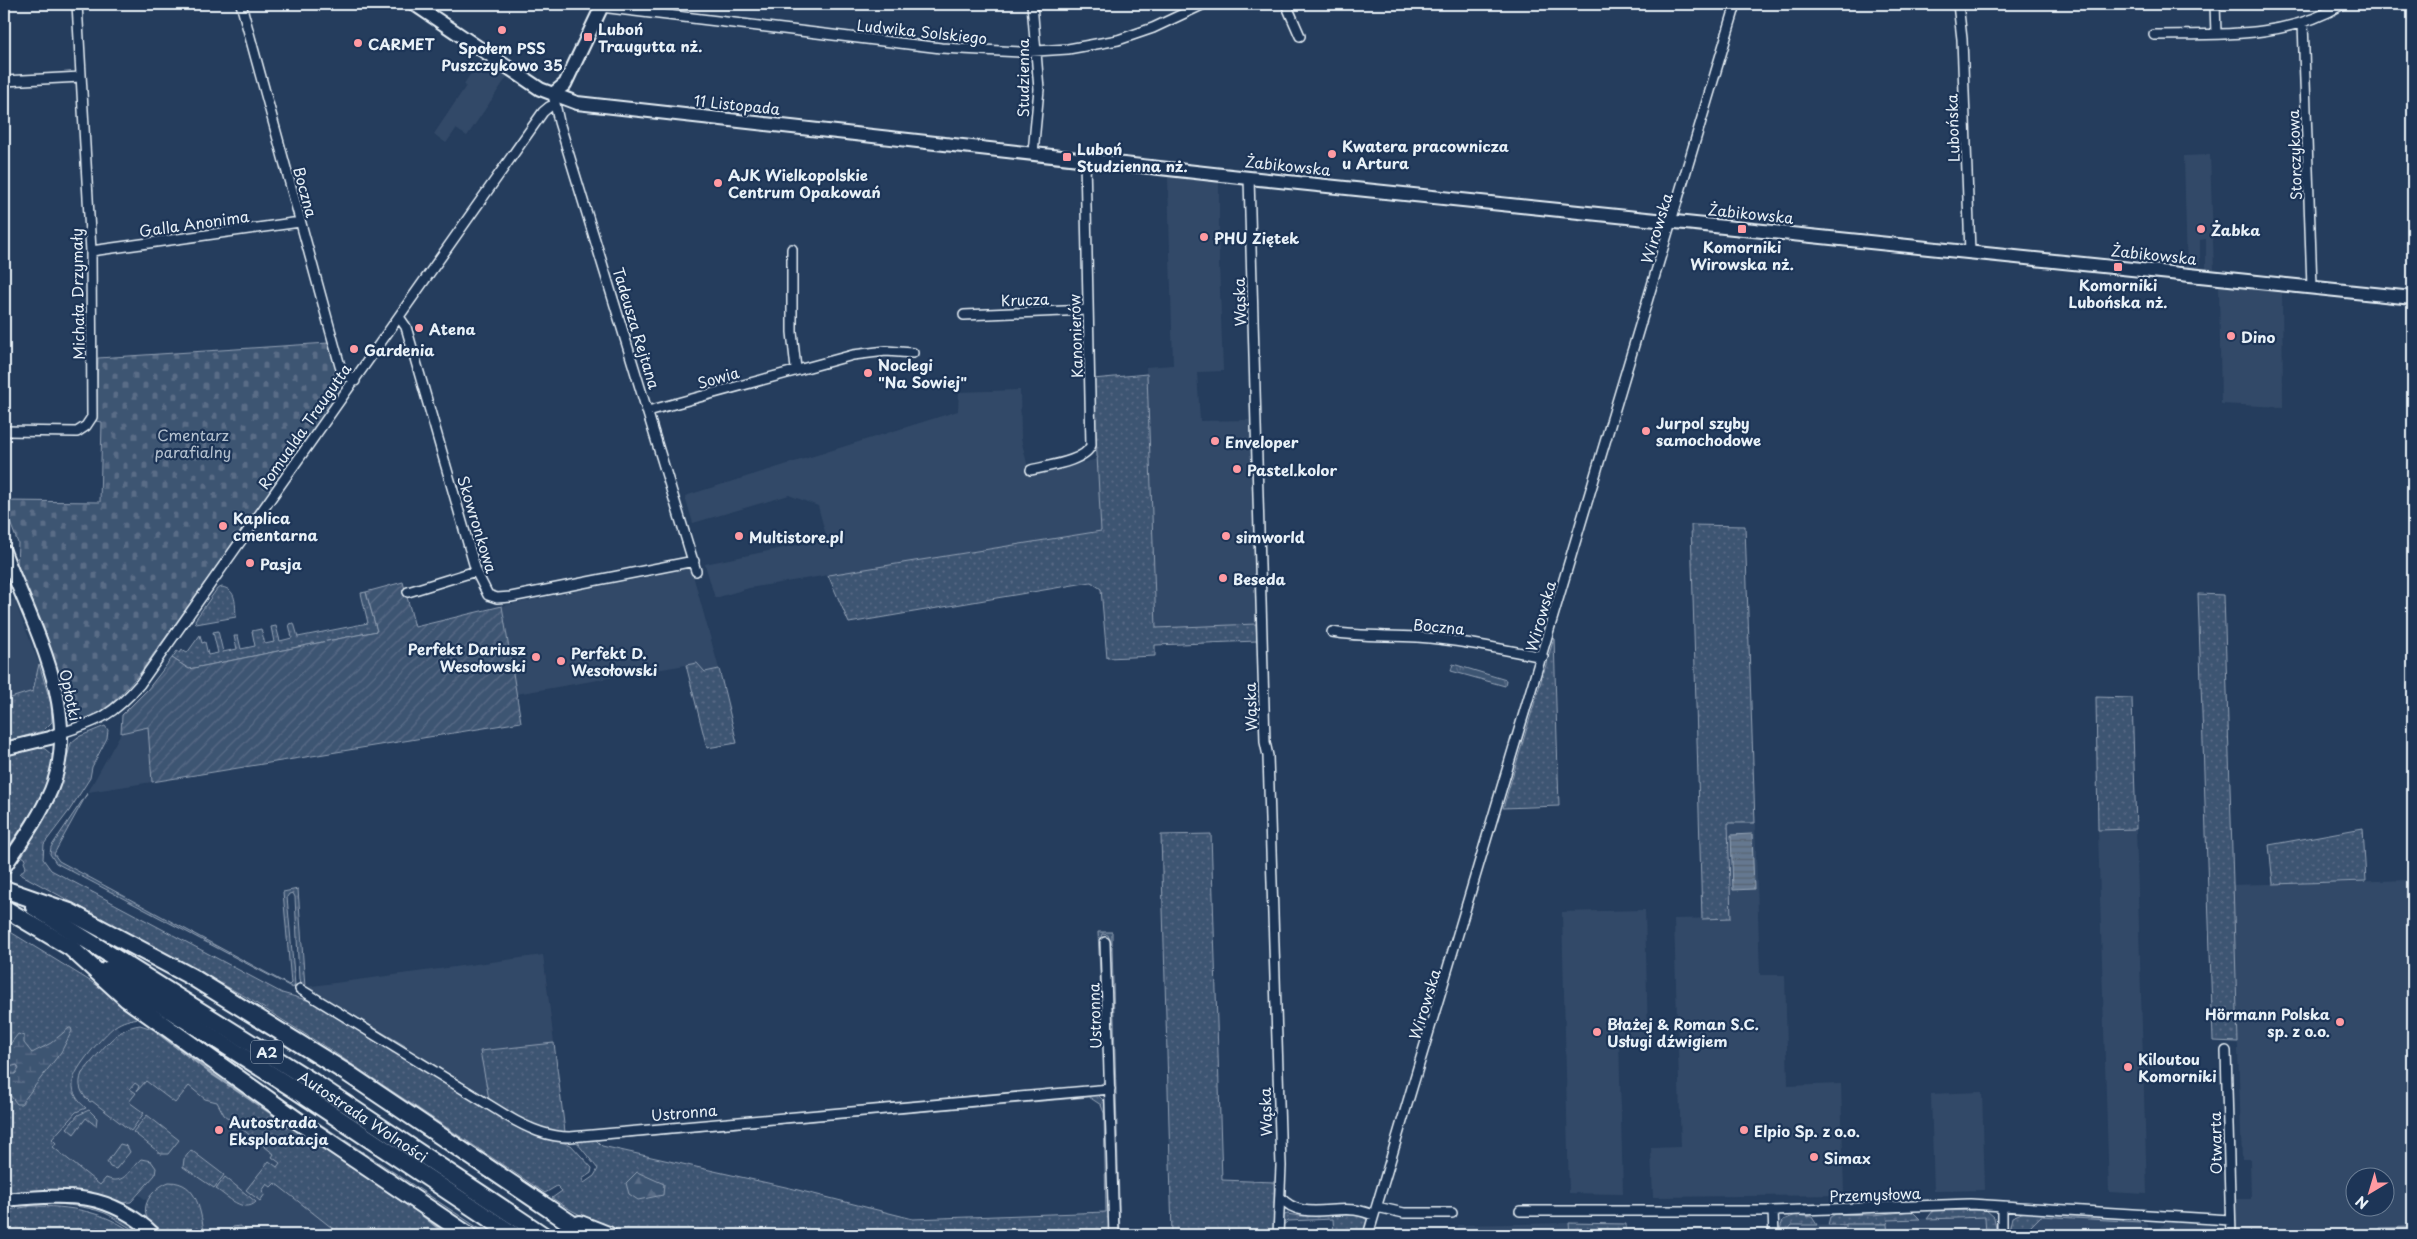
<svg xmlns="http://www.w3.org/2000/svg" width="2417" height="1239" font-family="'Playpen Sans',sans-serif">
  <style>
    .built { fill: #334a68; fill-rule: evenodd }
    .grass { fill: url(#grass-dots); stroke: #93a2b5; fill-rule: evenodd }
    .forest { fill: url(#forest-firs); stroke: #93a2b5 }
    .wetland { fill: url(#wetland-marsh); stroke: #93a2b5 }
    .cemetery { fill: url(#cemetery-stones); stroke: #93a2b5 }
    .park { fill: url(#park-tufts); stroke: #93a2b5 }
    .garden { fill: url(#garden-furrows); stroke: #93a2b5 }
    .water { fill: url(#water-rules); stroke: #99a8ba }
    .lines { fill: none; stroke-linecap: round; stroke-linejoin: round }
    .stream { stroke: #99a8ba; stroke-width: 2.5 }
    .street-casing { stroke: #e8f1f8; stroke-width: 12 }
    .secondary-casing { stroke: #e8f1f8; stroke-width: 16 }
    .highway-casing { stroke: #e8f1f8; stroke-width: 20 }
    .street { stroke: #1d3557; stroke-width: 9 }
    .secondary { stroke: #1d3557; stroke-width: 12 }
    .highway { stroke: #1d3557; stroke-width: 16 }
    .poi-dot { fill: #ff9aa2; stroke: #1d3557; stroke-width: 2 }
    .labels { text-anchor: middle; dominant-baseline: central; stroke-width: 4.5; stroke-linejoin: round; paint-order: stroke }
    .shield { fill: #1d3557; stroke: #abb9c8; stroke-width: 1 }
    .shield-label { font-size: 14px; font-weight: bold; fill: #e8f1f8 }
    .poi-label { font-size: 15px; font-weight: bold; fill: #e8f1f8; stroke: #1d3557; text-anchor: start }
    .street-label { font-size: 15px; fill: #e8f1f8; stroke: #1d3557 }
    .park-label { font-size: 15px; fill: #b5c2d0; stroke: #1d3557 }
  </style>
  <defs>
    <pattern id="grass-dots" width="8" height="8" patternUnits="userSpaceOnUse" patternTransform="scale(1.25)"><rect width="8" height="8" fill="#3e5472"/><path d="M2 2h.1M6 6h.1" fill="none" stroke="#5a6d87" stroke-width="1.8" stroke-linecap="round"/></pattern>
    <pattern id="forest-firs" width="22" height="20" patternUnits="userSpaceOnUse" patternTransform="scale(1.25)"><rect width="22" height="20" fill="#3e5472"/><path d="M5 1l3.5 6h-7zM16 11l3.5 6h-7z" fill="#5a6d87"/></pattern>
    <pattern id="wetland-marsh" width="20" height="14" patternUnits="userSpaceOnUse" patternTransform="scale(1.25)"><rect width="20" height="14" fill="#3e5472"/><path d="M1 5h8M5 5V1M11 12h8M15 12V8" fill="none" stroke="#5a6d87"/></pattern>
    <pattern id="cemetery-stones" width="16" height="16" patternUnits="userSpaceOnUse" patternTransform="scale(1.25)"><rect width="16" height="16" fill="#3e5472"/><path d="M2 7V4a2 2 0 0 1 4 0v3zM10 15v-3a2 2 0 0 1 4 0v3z" fill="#5a6d87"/></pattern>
    <pattern id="park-tufts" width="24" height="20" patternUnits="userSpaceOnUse" patternTransform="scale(1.25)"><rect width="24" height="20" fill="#3e5472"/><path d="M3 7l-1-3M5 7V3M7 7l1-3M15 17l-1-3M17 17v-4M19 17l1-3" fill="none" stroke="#5a6d87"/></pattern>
    <pattern id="garden-furrows" width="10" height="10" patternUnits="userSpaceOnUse" patternTransform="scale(1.25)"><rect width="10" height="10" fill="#3e5472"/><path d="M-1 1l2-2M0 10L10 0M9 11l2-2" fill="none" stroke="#5a6d87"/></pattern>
    <pattern id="water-rules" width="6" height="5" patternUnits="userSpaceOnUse" patternTransform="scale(1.25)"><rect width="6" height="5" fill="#657890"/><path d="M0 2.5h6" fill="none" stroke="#576270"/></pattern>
  </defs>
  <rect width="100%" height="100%" fill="#253d5d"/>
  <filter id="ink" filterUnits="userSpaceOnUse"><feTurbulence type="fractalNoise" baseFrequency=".02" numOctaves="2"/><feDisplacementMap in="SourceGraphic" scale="10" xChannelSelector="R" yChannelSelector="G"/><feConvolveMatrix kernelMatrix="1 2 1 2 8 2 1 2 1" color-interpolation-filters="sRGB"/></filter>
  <g filter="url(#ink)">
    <path class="built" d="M480,59L507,77L467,136L456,129L446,143L434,134L466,86L464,84Z
      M2210,155L2214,271L2206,270V239L2200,240V269L2187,268L2184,156Z
      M1168,177L1219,182V264L1223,371L1197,372L1200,421L1252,420L1256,624L1156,628L1146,367L1173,365Z
      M2219,283L2282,290L2283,407L2221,404Z
      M1020,390L1021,439L1030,476L1098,459L1101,531L749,588L715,598L705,564L827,539L818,506L789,495L693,523L685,496L958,411L959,392Z
      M691,568L719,669L705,672L697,663L516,694L502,606Z
      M4,571L12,594L8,601L14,599L39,664L33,691L4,700Z
      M148,726L152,782L88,792L121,733Z
      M1728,822L1755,823L1760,975H1785L1788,1086L1841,1084L1844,1195L1653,1197L1651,1148L1681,1147L1674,919L1731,918Z
      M2136,829L2147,1194L2109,1192L2098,830Z
      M2413,880V1227L2379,1228V1235H2293V1231L2235,1235L2234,1199H2251L2250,1159H2242L2232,885ZM2354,1176H2384V1206H2354Z
      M1645,910L1648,1040L1619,1041L1623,1194L1569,1193L1562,912Z
      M543,955L554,1043L480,1051L489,1100L305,987Z
      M116,1025L130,1045L152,1050L416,1235H170L150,1203L137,1193L73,1185L32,1117L60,1077Z
      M1982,1092L1985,1190L1934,1191L1931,1094Z
      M2041,1216L2148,1223V1228H2160L2168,1221L2215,1225L2216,1235H2028V1229Z
      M1985,1217L1986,1235H1888L1887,1220Z
      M1569,1223L1570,1235H1458V1225Z
      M1846,1224V1235H1784L1792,1225Z
      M1683,1229H1752L1759,1235H1683Z"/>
    <path class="grass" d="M1147,374L1156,628L1256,624L1257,641L1155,645V656L1107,658L1101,589L1091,582L849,623L828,575L1101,531L1093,379Z
      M1691,525L1745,526L1755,823H1728L1731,918L1702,919Z
      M222,587C237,590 235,604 236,617L196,624L195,620L217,589Z
      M366,592L377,631L189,669L172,658L177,651L180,653L182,650L187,653L200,635L202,643L205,642L208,655L218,653L213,632L218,631L223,652L237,649L234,636H238L241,649L255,646L252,631L261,629L265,644L274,642L271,627L276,626L280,641L292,638L289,624L294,623L298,637L368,623L361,593Z
      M2198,594L2224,595L2238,1042L2213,1041Z
      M1554,638L1559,806L1503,808Z
      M697,663L705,672L719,669L737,743L707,748L686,665Z
      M39,664L51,704L52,722L43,731L4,742V700L33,691Z
      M2096,697L2132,698L2136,829L2098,830Z
      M105,726L108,730L107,738L92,767L90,778L69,811L44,844L43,859L51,870L282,993L310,1001L476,1101L550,1139L571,1145L592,1168L591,1173L582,1179L584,1183L594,1176L598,1169L578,1144L579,1140L1092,1094L1098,1095L1106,1103L1111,1235H818C772,1230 727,1235 681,1235C666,1235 649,1237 635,1234C604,1229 577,1215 552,1198L562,1191L557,1186L545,1193L335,1053L246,997L20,874L26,867L24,862L26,859L22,856L56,798L71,743L78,737ZM1089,1097L1101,1105L1104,1113L1106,1212L913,1219L790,1188L602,1146L596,1140Z
      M38,745V747L45,749L52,755C56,781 22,827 8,847L4,845V754Z
      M88,792L54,854L59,861L289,985L291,983L283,892L298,889L305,987L407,1047L404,1050L302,986L299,979L295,897L293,893L289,894L287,897L295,985L293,988L56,863L50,854L51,847Z
      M2363,828L2366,881L2273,884L2269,845Z
      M1211,834L1222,1180L1274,1182L1275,1235H1172L1161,835Z
      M4,928L116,997L140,1018C131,1019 122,1021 114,1027C104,1035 73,1069 73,1082C72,1094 78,1101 86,1108L76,1112L52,1139L56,1143L53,1147L100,1185L106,1178C125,1186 129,1169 141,1159L151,1161L156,1168L155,1175L131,1202L119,1203L62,1191L13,1193L7,1187L4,1166Z
      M1098,932H1112V945L1108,935L1102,934L1099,945L1103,958L1106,1079L1101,1086L1096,1087L1104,1082L1105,1077Z
      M1112,946L1120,1235H1117L1109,956Z
      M140,1025L159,1031L219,1075L452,1235H341L275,1183L271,1187L267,1184L262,1191L265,1194L260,1201L246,1190L269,1161L277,1167L280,1163L272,1157L274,1154L224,1115L217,1102L205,1099L189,1086L175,1103L146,1081L137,1091L139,1086L135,1083L130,1089L136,1093L129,1102L144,1113L131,1131L92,1101L90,1102C81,1094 77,1085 82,1073C99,1055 114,1028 140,1025Z
      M554,1043L565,1132C528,1134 454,1080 420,1060V1056L489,1099L480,1051Z
      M243,1073L489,1235H477Z
      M89,1110L97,1118L96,1126L86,1118L74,1134L67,1128L78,1115Z
      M147,1115L179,1140L168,1154H161L133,1132Z
      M120,1144L127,1146L130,1152L116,1169L110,1167L107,1162Z
      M191,1150L224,1175L214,1188L183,1167L184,1159Z
      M225,1177L256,1202C244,1214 227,1196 216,1189Z
      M169,1182C199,1182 200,1213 205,1235H162C158,1231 151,1226 148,1220C139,1204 155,1187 169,1182Z
      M68,1202C98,1206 122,1216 147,1235C138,1235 116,1218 105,1213C83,1205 59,1204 35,1203Z
      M31,1206C70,1206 105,1211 136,1235H4V1211Z
      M1986,1210L1994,1217L1997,1235H1986L1985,1217L1927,1219L1933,1211Z
      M1912,1211L1920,1219L1888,1220L1887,1224L1828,1225L1830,1217L1836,1214L1873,1215Z
      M2024,1212L2135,1219L2140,1222L2041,1216L2028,1229V1235H2008L2012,1217Z
      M1287,1214L1300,1216L1360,1215L1367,1220L1364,1235H1334L1333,1219L1288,1221L1280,1228L1283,1216Z
      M1796,1215L1812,1217L1817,1225H1792L1784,1235H1778L1783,1220Z
      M1569,1223L1626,1224V1235H1570Z
      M240,1226L254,1235H228L233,1227Z
      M2413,1227V1235H2379V1228Z
      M2292,1230L2293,1235H2238L2245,1232Z"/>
    <path class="forest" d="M637,1172L664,1184L663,1195L638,1200L629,1194L626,1183Z
      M1846,1224H1887L1888,1235H1846Z"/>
    <path class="wetland" d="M69,1028H71L72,1031L61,1052L21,1104H17L6,1090L4,1081L8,1074H15L19,1069L17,1065L9,1067L5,1063V1051L18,1034L24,1036V1043L32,1053L51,1043Z"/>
    <path class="cemetery" d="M328,343L338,377H343L349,381L140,673C127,689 97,724 74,719L68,713L59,672L17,566L18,543L4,507V501L100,502L102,422L96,421L98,358Z"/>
    <path class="park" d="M1453,664L1506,680L1505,686L1451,671Z"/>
    <path class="garden" d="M403,582L415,627L502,606L521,722L152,782L148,727L121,733L122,715L148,689L172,658L189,669L377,631L366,592Z"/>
    <path class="water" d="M1752,834L1754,889L1733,890L1731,835Z"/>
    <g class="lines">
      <path class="stream" d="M158,1033L212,1074L416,1210L447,1235
        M336,1076L353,1087"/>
      <defs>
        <path id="street" d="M241,4L340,366L342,371L355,381
          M1032,4L1039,89L1033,153
          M1286,4L1300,36
          M1958,4L1962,39L1970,252
          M2215,4L2216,34
          M601,7L941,48L1021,52L1068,49L1118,40L1153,28L1204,4
          M2303,22L2312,287
          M2154,35C2218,34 2287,39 2343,4
          M4,81L81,77
          M554,99L559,122L696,571
          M1249,178L1265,742L1268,756L1281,1166L1278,1235
          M792,249V332L796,369
          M91,251L300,222
          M964,315L1088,310
          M399,317L406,327L476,571L488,595L497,598L511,597L694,561
          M648,411L853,355L886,351L913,353
          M4,431L77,432L86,426L92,417L91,251L77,4
          M1031,470C1047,466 1086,461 1091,445L1085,159
          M408,592L476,571
          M1332,632C1360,637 1388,635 1417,637C1459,640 1501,649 1543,657
          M61,733C99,721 113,715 140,684L543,112L549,107L555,104
          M1105,942L1114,1235
          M300,989L507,1116C527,1128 547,1137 570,1137L1110,1089
          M2226,1051L2231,1235
          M1280,1197C1300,1220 1328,1207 1355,1210C1361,1211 1368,1213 1374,1215
          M2002,1206V1235
          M1377,1207L1404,1213H1452
          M1520,1211H1773L1970,1204L2230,1220
          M1773,1211L1774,1235
          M1368,1235L1736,4"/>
        <path id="secondary" d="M414,4L540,89L577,103L1249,178L2413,298
          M554,93L565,84L603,4
          M4,551C32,625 83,711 51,790C39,818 20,844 4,868
          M4,749L50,738L61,733
          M4,1200C64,1195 107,1189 155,1235"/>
        <g id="highway">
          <path d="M4,889L70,912L192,977L347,1073L588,1235"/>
          <path id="s1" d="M34,907L313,1082L543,1235"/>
          <path d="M4,908L71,948L127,999L298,1121L468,1235"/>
          <path d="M107,970L294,1089L514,1235"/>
          <path d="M580,1224L608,1235"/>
        </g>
      </defs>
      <use href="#street" class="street-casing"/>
      <use href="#secondary" class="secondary-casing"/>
      <use href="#highway" class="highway-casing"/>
      <use href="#street" class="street"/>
      <use href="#secondary" class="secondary"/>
      <use href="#highway" class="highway"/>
    </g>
  </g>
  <g class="poi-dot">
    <circle cx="502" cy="30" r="5"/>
    <rect x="583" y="32" width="10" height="10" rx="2.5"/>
    <circle cx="358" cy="43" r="5"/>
    <circle cx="1332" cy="154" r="5"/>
    <rect x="1062" y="152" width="10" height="10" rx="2.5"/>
    <circle cx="718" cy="183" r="5"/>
    <rect x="1737" y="224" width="10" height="10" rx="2.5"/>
    <circle cx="2201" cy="229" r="5"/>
    <circle cx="1204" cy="237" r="5"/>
    <rect x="2113" y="262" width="10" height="10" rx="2.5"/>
    <circle cx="419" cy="328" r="5"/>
    <circle cx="2231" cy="336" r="5"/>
    <circle cx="354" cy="349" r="5"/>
    <circle cx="868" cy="373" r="5"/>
    <circle cx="1646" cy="431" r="5"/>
    <circle cx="1215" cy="441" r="5"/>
    <circle cx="1237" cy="469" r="5"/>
    <circle cx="223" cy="526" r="5"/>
    <circle cx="739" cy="536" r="5"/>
    <circle cx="1226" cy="536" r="5"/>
    <circle cx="250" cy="563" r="5"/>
    <circle cx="1223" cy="578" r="5"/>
    <circle cx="536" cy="657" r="5"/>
    <circle cx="561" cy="661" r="5"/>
    <circle cx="2340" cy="1022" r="5"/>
    <circle cx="1597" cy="1032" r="5"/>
    <circle cx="2128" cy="1067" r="5"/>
    <circle cx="219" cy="1130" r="5"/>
    <circle cx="1744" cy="1130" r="5"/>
    <circle cx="1814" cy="1157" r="5"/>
  </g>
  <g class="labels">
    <rect class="shield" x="251" y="1040.5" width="32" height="23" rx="4"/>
    <g class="shield-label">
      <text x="267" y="1052">A2</text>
    </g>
    <g class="poi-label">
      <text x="598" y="28">Luboń<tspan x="598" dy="17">Traugutta nż.</tspan></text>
      <text x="368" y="43">CARMET</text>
      <text x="502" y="47" text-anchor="middle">Społem PSS<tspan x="502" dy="17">Puszczykowo 35</tspan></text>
      <text x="1342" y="145">Kwatera pracownicza<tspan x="1342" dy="17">u Artura</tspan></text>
      <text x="1077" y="148">Luboń<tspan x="1077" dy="17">Studzienna nż.</tspan></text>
      <text x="728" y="174">AJK Wielkopolskie<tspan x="728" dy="17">Centrum Opakowań</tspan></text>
      <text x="2211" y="229">Żabka</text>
      <text x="1214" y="237">PHU Ziętek</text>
      <text x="1742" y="246" text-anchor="middle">Komorniki<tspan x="1742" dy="17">Wirowska nż.</tspan></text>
      <text x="2118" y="284" text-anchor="middle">Komorniki<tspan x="2118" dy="17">Lubońska nż.</tspan></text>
      <text x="429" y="328">Atena</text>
      <text x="2241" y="336">Dino</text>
      <text x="364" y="349">Gardenia</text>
      <text x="878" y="364">Noclegi<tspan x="878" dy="17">"Na Sowiej"</tspan></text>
      <text x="1656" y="422">Jurpol szyby<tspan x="1656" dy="17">samochodowe</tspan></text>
      <text x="1225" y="441">Enveloper</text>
      <text x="1247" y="469">Pastel.kolor</text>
      <text x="233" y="517">Kaplica<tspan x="233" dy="17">cmentarna</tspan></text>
      <text x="749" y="536">Multistore.pl</text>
      <text x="1236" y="536">simworld</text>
      <text x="260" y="563">Pasja</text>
      <text x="1233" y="578">Beseda</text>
      <text x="526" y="648" text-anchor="end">Perfekt Dariusz<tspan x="526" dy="17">Wesołowski</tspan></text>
      <text x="571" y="652">Perfekt D.<tspan x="571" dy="17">Wesołowski</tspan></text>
      <text x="2330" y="1013" text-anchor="end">Hörmann Polska<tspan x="2330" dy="17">sp. z o.o.</tspan></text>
      <text x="1607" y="1023">Błażej &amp; Roman S.C.<tspan x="1607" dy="17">Usługi dźwigiem</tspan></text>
      <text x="2138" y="1058">Kiloutou<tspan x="2138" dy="17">Komorniki</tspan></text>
      <text x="229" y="1121">Autostrada<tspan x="229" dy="17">Eksploatacja</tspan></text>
      <text x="1754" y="1130">Elpio Sp. z o.o.</text>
      <text x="1824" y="1157">Simax</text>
    </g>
    <g class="street-label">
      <text transform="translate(922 31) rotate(6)">Ludwika Solskiego</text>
      <text transform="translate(1022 78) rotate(-90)">Studzienna</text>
      <text transform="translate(737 104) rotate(6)">11 Listopada</text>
      <text transform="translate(1952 128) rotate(-92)">Lubońska</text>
      <text transform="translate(2294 155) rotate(-92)">Storczykowa</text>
      <text transform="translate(1288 165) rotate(6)">Żabikowska</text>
      <text transform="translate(306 192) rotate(75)">Boczna</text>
      <text transform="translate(1751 213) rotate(6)">Żabikowska</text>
      <text transform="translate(194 223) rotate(-8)">Galla Anonima</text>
      <text transform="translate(1656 228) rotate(-73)">Wirowska</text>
      <text transform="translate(2154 254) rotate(6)">Żabikowska</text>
      <text transform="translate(77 294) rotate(-91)">Michała Drzymały</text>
      <text transform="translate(1025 299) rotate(-2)">Krucza</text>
      <text transform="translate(1239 302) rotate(-92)">Wąska</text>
      <text transform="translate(637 328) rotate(73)">Tadeusza Rejtana</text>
      <text transform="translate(1075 336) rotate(-92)">Kanonierów</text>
      <text transform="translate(718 377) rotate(-16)">Sowia</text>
      <text transform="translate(304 426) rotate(-55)">Romualda Traugutta</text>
      <text transform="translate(478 524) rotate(73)">Skowronkowa</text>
      <text transform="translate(1540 616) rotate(-74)">Wirowska</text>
      <text transform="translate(1439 626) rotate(5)">Boczna</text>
      <text transform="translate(71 695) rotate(78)">Opłotki</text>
      <text transform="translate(1250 707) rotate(-92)">Wąska</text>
      <text transform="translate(1424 1004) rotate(-73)">Wirowska</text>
      <text transform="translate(1094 1016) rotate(-92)">Ustronna</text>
      <text transform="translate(684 1112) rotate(-5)">Ustronna</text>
      <text transform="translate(1265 1112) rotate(-92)">Wąska</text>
      <text stroke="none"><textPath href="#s1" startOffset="390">Autostrada Wolności</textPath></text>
      <text transform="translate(2215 1143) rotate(-91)">Otwarta</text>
      <text transform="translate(1875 1194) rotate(-2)">Przemysłowa</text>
    </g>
    <g class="park-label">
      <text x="193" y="434">Cmentarz<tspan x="193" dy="17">parafialny</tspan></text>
    </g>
  </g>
  <rect width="2417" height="1239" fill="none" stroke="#1d3557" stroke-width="20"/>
  <rect x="10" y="10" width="2397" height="1219" fill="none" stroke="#e8f1f8" stroke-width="2" filter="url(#ink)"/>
  <g transform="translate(2370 1192) rotate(218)"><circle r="24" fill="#1d3557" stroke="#6e8097"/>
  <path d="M0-4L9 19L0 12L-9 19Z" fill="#ff9aa2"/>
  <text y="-8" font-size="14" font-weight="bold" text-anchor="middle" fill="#e8f1f8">N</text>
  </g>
</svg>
